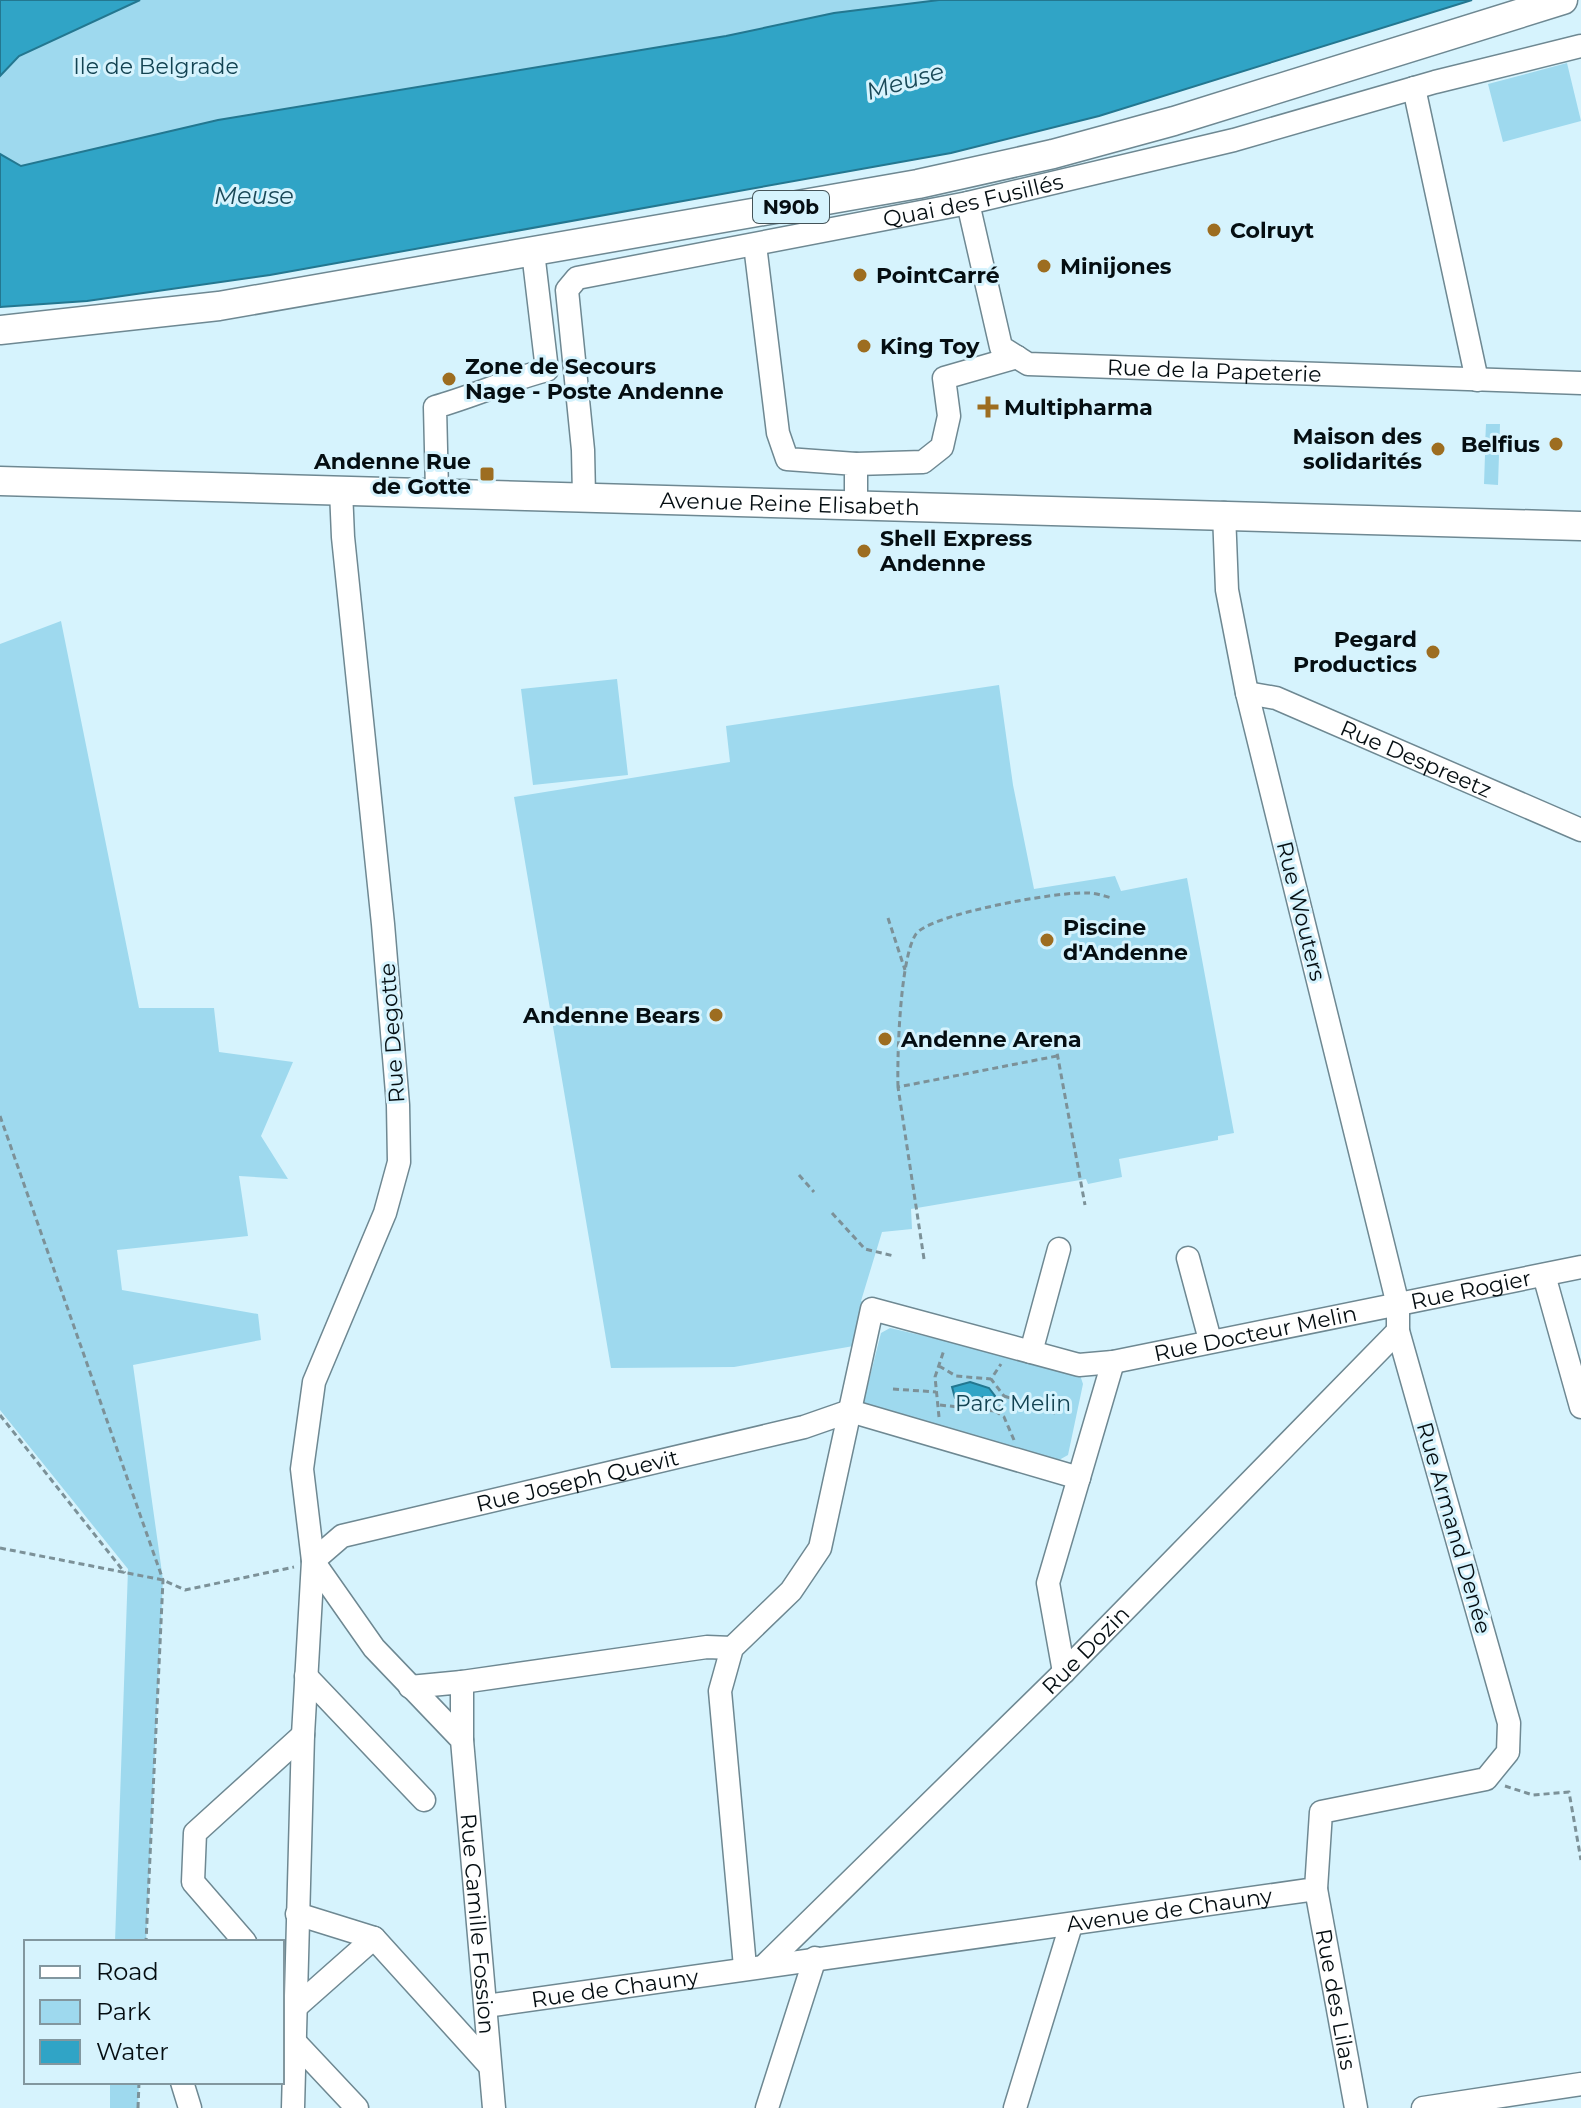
<svg xmlns="http://www.w3.org/2000/svg" width="1581" height="2108" font-family="Montserrat,sans-serif">
  <style>
    .green { fill: #9ed9ee }
    .water { fill: #30a4c6; stroke: #237790; stroke-width: 2 }
    .lines { fill: none; stroke-linecap: round; stroke-linejoin: round }
    .minor-casing { stroke: #6e8892; stroke-width: 25 }
    .major-casing { stroke: #6e8892; stroke-width: 31 }
    .path { stroke: #7c9198; stroke-width: 3; stroke-dasharray: 6 4; stroke-linecap: butt }
    .minor { stroke: #fff; stroke-width: 22 }
    .major { stroke: #fff; stroke-width: 28 }
    .poi-dot { fill: #9d6d20; stroke: #d6f3fd; stroke-width: 3 }
    .labels { text-anchor: middle; dominant-baseline: central; stroke-width: 6; stroke-linejoin: round; paint-order: stroke }
    .shield { fill: #d6f3fd; stroke: #445358; stroke-width: 2 }
    .shield-label { font-size: 20px; font-weight: bold; fill: #050e12 }
    .park-label { font-size: 22px; fill: #134352; stroke: #d6f3fd }
    .street-label { font-size: 22px; fill: #050e12; stroke: #d6f3fd }
    .poi-label { font-size: 22px; font-weight: bold; fill: #050e12; stroke: #d6f3fd; text-anchor: start }
    .water-label { font-size: 24px; font-style: italic; fill: #1a4958; stroke: #d6f3fd }
  </style>
  <rect width="100%" height="100%" fill="#d6f3fd"/>
  <path class="green" d="M140,0H939L834,13L726,36L218,120L21,166L0,154V76L19,56Z
    M1567,63L1581,121L1503,142L1488,84Z
    M1486,424H1500L1498,485L1484,484L1485,455L1489,454V447L1485,446Z
    M61,621L139,1008H214L219,1052L293,1062L261,1136L288,1179L239,1176L248,1236L117,1250L122,1290L258,1314L261,1340L133,1365L163,1580L146,1942H115L128,1569L0,1410V644Z
    M617,679L628,775L533,785L521,689Z
    M999,685L1013,785L1034,889L1115,876L1121,891L1187,878L1234,1133L1218,1136V1140L1119,1159L1122,1177L1088,1184L1086,1179L911,1209L912,1229L882,1232L861,1301L872,1309L865,1344L734,1367L611,1368L514,797L730,762L726,726Z
    M890,1328L1079,1372L1083,1384L1068,1455L1059,1460L869,1414L863,1404L881,1333Z
    M110,2082H139L138,2108H110Z"/>
  <path class="water" d="M0,0H140L19,56L0,76Z
    M939,0H1472L1099,116L951,153L270,275L87,301L0,307V154L21,166L218,120L726,36L834,13Z
    M970,1382L989,1388L995,1396L993,1402L983,1397L976,1404L955,1398L952,1387Z"/>
  <g class="lines">
    <defs>
      <g id="minor">
        <path d="M1414,88L1477,380"/>
        <path id="s1" d="M968,203L1001,347L1028,364L1581,383"/>
        <path d="M755,245L778,433L787,459L856,464V504"/>
        <path d="M856,464L923,462L942,447L949,416L944,378L1017,357"/>
        <path d="M437,491L435,407C474,396 508,380 547,370L533,252"/>
        <path id="s2" d="M584,496L583,450L567,290L577,278L968,203L1234,140L1435,82L1581,46"/>
        <path id="s3" d="M1247,693L1276,698L1581,830"/>
        <path d="M1188,1258L1210,1340"/>
        <path d="M1544,1275L1581,1407"/>
        <path d="M1031,1352L1059,1249"/>
        <path d="M850,1411L1079,1478"/>
        <path id="s4" d="M313,1561L374,1648L462,1740L494,2108"/>
        <path id="s5" d="M313,1561L342,1536L804,1427L850,1411"/>
        <path d="M1064,1672L1048,1583L1113,1362"/>
        <path d="M306,1676L424,1800"/>
        <path d="M462,1682L707,1647L732,1648"/>
        <path d="M410,1687L462,1682V1740"/>
        <path id="s6" d="M1316,1889L1356,2108"/>
        <path d="M297,1914L374,1938L489,2065"/>
        <path d="M245,1942L193,1882L195,1833L303,1735"/>
        <path id="s7" d="M766,1964L1064,1672L1398,1331"/>
        <path id="s8" d="M745,1967L720,1691L732,1648L791,1591L820,1548L872,1309L1079,1365L1113,1362L1581,1267"/>
        <path id="s9" d="M486,2006L1316,1889L1321,1812L1486,1779L1508,1752L1509,1723L1398,1331V1305L1247,693L1227,590L1224,513"/>
        <path d="M296,2007L374,1938"/>
        <path d="M295,2042L357,2108"/>
        <path d="M182,2082L190,2108"/>
        <path d="M293,2108L303,1735L313,1561L302,1469L314,1382L385,1213L399,1162L398,1105L383,924L343,537L341,490"/>
        <path d="M767,2108L815,1958"/>
        <path d="M1015,2108L1071,1925"/>
        <path d="M1423,2108L1581,2084"/>
      </g>
      <g id="major">
        <path d="M0,330L219,306L918,184L1053,154L1174,121L1563,0"/>
        <path id="s10" d="M0,481L1581,526"/>
      </g>
    </defs>
    <use href="#minor" class="minor-casing"/>
    <use href="#major" class="major-casing"/>
    <path class="path" d="M888,918L905,970
      M1059,1046L1056,1047L1085,1205
      M898,1087C897,1057 900,957 916,934C930,914 1059,891 1088,893C1096,893 1104,896 1112,898
      M0,1116L163,1580L146,1942
      M799,1175L814,1192
      M832,1213L865,1249L894,1256
      M924,1259L898,1087L1057,1056
      M939,1366L956,1376L991,1379L1001,1364
      M893,1389L936,1392
      M1004,1396L1055,1413
      M940,1405L995,1411L1001,1406L1004,1396L991,1379
      M995,1411L1004,1417L1014,1440
      M0,1415L125,1573
      M939,1417L935,1377L944,1350
      M0,1548L163,1580L185,1590L294,1567
      M1505,1786L1533,1795L1569,1792L1581,1860
      M138,2108L139,2082"/>
    <use href="#minor" class="minor"/>
    <use href="#major" class="major"/>
  </g>
  <g class="poi-dot">
    <circle cx="1214" cy="230" r="8"/>
    <circle cx="1044" cy="266" r="8"/>
    <circle cx="860" cy="275" r="8"/>
    <circle cx="864" cy="346" r="8"/>
    <circle cx="449" cy="379" r="8"/>
    <path d="M984 395h8v8h8v8h-8v8h-8v-8h-8v-8h8z"/>
    <circle cx="1556" cy="444" r="8"/>
    <circle cx="1438" cy="449" r="8"/>
    <rect x="479" y="466" width="16" height="16" rx="4"/>
    <circle cx="864" cy="551" r="8"/>
    <circle cx="1433" cy="652" r="8"/>
    <circle cx="1047" cy="940" r="8"/>
    <circle cx="716" cy="1015" r="8"/>
    <circle cx="885" cy="1039" r="8"/>
  </g>
  <g class="labels">
    <rect class="shield" x="753" y="191" width="76" height="32" rx="6"/>
    <g class="shield-label">
      <text x="791" y="207">N90b</text>
    </g>
    <g class="park-label">
      <text x="156" y="66">Ile de Belgrade</text>
      <text x="1013" y="1403">Parc Melin</text>
    </g>
    <g class="street-label">
      <text stroke="none"><textPath href="#s2" startOffset="626">Quai des Fusillés</textPath></text>
      <text stroke="none"><textPath href="#s1" startOffset="366">Rue de la Papeterie</textPath></text>
      <text stroke="none"><textPath href="#s10" startOffset="790">Avenue Reine Elisabeth</textPath></text>
      <text stroke="none"><textPath href="#s3" startOffset="182">Rue Despreetz</textPath></text>
      <text transform="translate(1301 911) rotate(76)">Rue Wouters</text>
      <text transform="translate(392 1033) rotate(-94)">Rue Degotte</text>
      <text stroke="none"><textPath href="#s8" startOffset="1314">Rue Rogier</textPath></text>
      <text stroke="none"><textPath href="#s8" startOffset="1094">Rue Docteur Melin</textPath></text>
      <text stroke="none"><textPath href="#s5" startOffset="280">Rue Joseph Quevit</textPath></text>
      <text transform="translate(1454 1528) rotate(74)">Rue Armand Denée</text>
      <text stroke="none"><textPath href="#s7" startOffset="448">Rue Dozin</textPath></text>
      <text stroke="none"><textPath href="#s9" startOffset="690">Avenue de Chauny</textPath></text>
      <text stroke="none"><textPath href="#s4" startOffset="418">Rue Camille Fossion</textPath></text>
      <text stroke="none"><textPath href="#s9" startOffset="130">Rue de Chauny</textPath></text>
      <text stroke="none"><textPath href="#s6" startOffset="112">Rue des Lilas</textPath></text>
    </g>
    <g class="poi-label">
      <text x="1230" y="230">Colruyt</text>
      <text x="1060" y="266">Minijones</text>
      <text x="876" y="275">PointCarré</text>
      <text x="880" y="346">King Toy</text>
      <text x="465" y="366">Zone de Secours<tspan x="465" dy="25">Nage - Poste Andenne</tspan></text>
      <text x="1004" y="407">Multipharma</text>
      <text x="1422" y="436" text-anchor="end">Maison des<tspan x="1422" dy="25">solidarités</tspan></text>
      <text x="1540" y="444" text-anchor="end">Belfius</text>
      <text x="471" y="461" text-anchor="end">Andenne Rue<tspan x="471" dy="25">de Gotte</tspan></text>
      <text x="880" y="538">Shell Express<tspan x="880" dy="25">Andenne</tspan></text>
      <text x="1417" y="639" text-anchor="end">Pegard<tspan x="1417" dy="25">Productics</tspan></text>
      <text x="1063" y="927">Piscine<tspan x="1063" dy="25">d'Andenne</tspan></text>
      <text x="700" y="1015" text-anchor="end">Andenne Bears</text>
      <text x="901" y="1039">Andenne Arena</text>
    </g>
    <g class="water-label">
      <text transform="translate(905 81) rotate(-16)">Meuse</text>
      <text x="254" y="195">Meuse</text>
    </g>
  </g>
  <rect x="24" y="1940" width="260" height="144" fill="#d6f3fd" stroke="#82979f" stroke-width="2"/>
  <rect x="40" y="1966" width="40" height="12" fill="#ffffff" stroke="#82979f" stroke-width="2"/>
  <text x="96" y="1980" font-size="24" fill="#050e12">Road</text>
  <rect x="40" y="2000" width="40" height="24" fill="#9ed9ee" stroke="#82979f" stroke-width="2"/>
  <text x="96" y="2020" font-size="24" fill="#050e12">Park</text>
  <rect x="40" y="2040" width="40" height="24" fill="#30a4c6" stroke="#82979f" stroke-width="2"/>
  <text x="96" y="2060" font-size="24" fill="#050e12">Water</text>
</svg>
